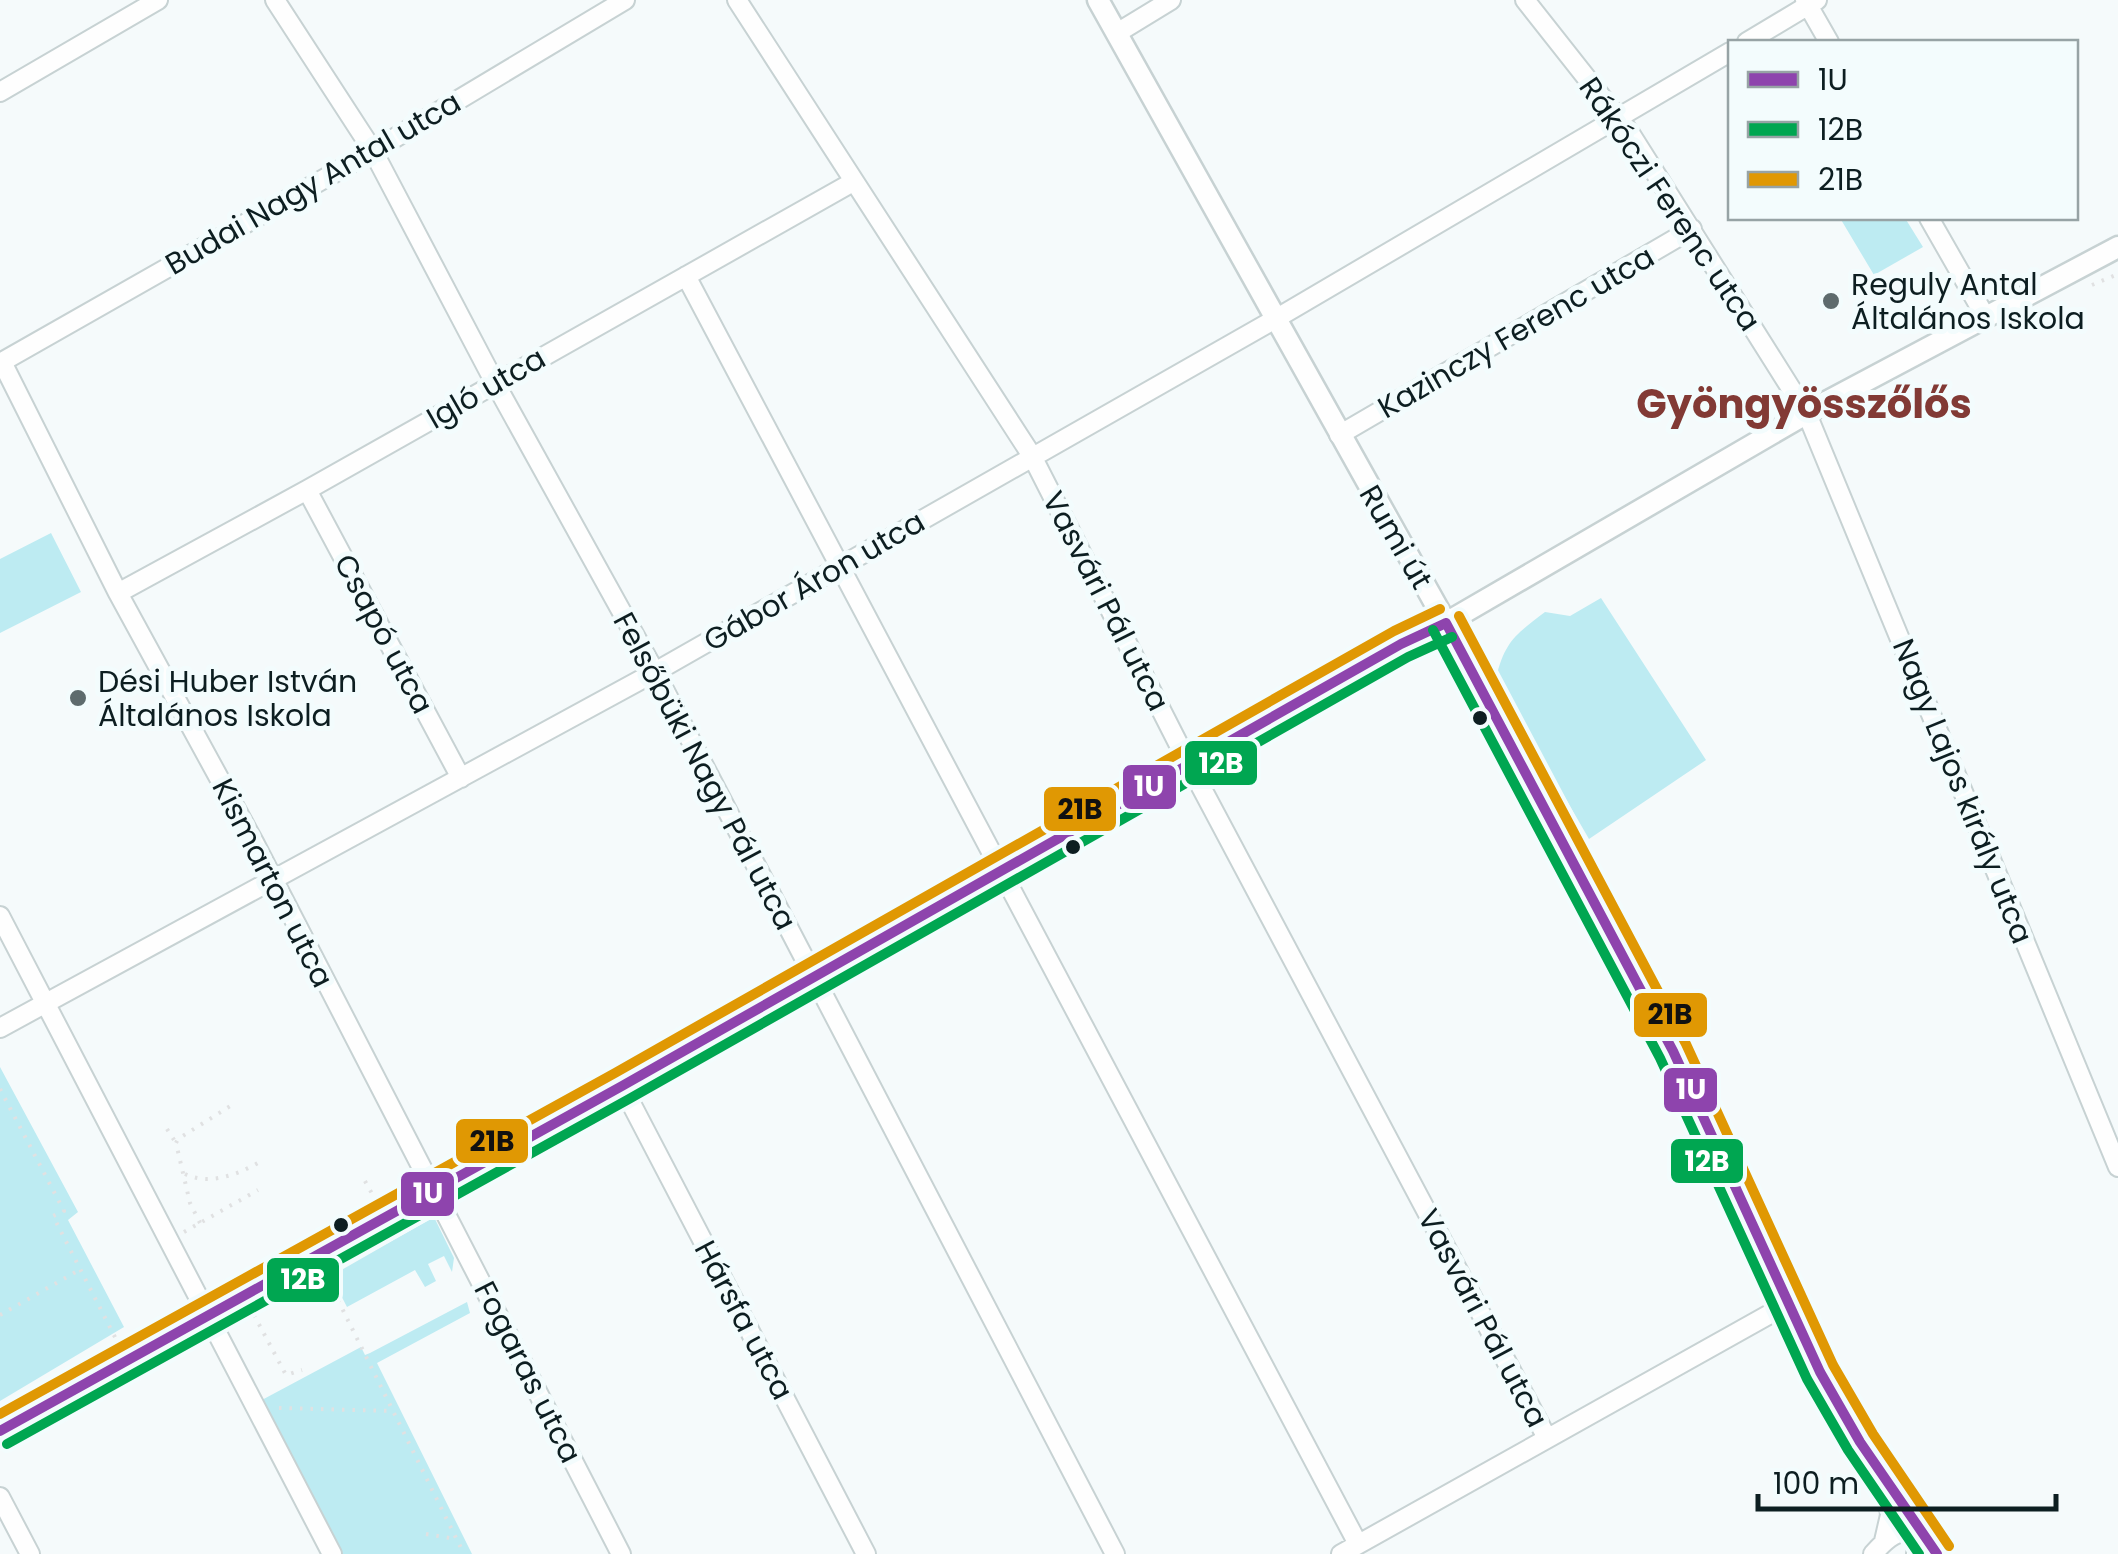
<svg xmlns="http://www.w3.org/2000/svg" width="2118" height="1554" font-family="Poppins,sans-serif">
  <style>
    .green { fill: #bdebf2 }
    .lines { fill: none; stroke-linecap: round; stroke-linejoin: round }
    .minor-casing { stroke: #c7d2d3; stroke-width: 22 }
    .tertiary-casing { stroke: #c7d2d3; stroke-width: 25 }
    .path { stroke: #e0e1e2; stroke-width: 4; stroke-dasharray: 2.5 8; stroke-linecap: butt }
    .minor { stroke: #fefefe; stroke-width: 18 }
    .tertiary { stroke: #fefefe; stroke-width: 20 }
    .bus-1-casing { stroke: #f3fcfd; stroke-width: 18 }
    .bus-2-casing { stroke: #f3fcfd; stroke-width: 18 }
    .bus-3-casing { stroke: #f3fcfd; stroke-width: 18 }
    .bus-1 { stroke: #8e44ad; stroke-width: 10 }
    .bus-2 { stroke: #00a651; stroke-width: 10 }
    .bus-3 { stroke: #e09803; stroke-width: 10 }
    .poi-dot { fill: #5e6b6d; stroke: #f3fcfd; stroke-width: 4 }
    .bus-dot { fill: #0d1e21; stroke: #f3fcfd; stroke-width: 4 }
    .labels { text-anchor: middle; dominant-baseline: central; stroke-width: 10; stroke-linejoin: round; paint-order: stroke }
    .street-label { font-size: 30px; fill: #0d1e21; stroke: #f3fcfd }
    .poi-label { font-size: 30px; fill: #0d1e21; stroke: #f3fcfd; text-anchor: start }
    .district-label { font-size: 40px; font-weight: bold; fill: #823a35; stroke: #f3fcfd }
    .line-badge { stroke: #f3fcfd; stroke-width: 4 }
    .badge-label { font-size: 28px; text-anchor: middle; font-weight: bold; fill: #fff }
    .pale-badge-label { font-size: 28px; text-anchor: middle; font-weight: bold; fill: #111 }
  </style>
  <rect width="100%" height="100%" fill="#f5fafb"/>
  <path class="green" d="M1840,218H1905L1923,247L1874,275Z
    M51,533L81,592L0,633V559Z
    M1601,598L1706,760L1589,839L1496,678C1505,641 1516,634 1545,612L1570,616Z
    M0,1067L78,1212L68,1220L124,1327L0,1401Z
    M434,1217L454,1258L452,1272L444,1256L428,1264L436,1281L425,1287L415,1270L347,1307L331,1276Z
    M467,1302L470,1313L377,1363L472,1554H336L260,1401L361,1347L365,1355L370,1353Z"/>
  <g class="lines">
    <defs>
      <path id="minor" d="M275,0L373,151L495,383L655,672L1115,1554
        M737,0L1032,456L1183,753L1547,1438
        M1525,0L1630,133L1807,414L2118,1167
        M1805,0L1829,42
        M1117,33L1171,0
        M1747,42L1817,0
        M0,92L158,0
        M1929,218L1985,316
        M686,276L1358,1544
        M2,362L118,593L255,844L621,1554
        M0,363L373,151L625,0
        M1339,435L1692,229
        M307,490L461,778
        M118,593L307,490L853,182
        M0,916L332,1554
        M0,1028L655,672L1277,318L1730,52
        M622,1086L866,1554
        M0,1497L30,1554
        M1884,1541L1890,1515L1886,1481
        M1341,1554L1786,1305
        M1873,1554C1886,1539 1898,1528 1920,1531L1916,1554"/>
      <path id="tertiary" d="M1098,0L1446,623L1635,975L1734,1180L1786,1305L1841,1411L1937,1554
        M0,1431L622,1086L1401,644L1446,623L1828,401L2118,247"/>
    </defs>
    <use href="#minor" class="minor-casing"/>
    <use href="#tertiary" class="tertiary-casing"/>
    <path class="path" d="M2092,285L2118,274
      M0,1089L64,1211L53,1216L119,1345
      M167,1129L176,1143
      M185,1174C209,1186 240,1174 261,1161
      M365,1181L375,1199
      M200,1223L190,1203L176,1143L178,1139L235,1103
      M184,1232L258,1190
      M324,1272L464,1554
      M0,1315L81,1269
      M254,1315L286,1375L302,1370
      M279,1408L394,1411
      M426,1534L456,1539"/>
    <use href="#minor" class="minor"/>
    <use href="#tertiary" class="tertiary"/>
    <defs>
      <path id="bus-1" d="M1446,623L1673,1051L1820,1372L1860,1442L1937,1554
        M0,1431L622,1086L1401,644L1446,623"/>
      <path id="bus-2" d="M1433,630L1660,1058L1807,1379L1848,1450L1919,1554
        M7,1444L629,1099L1408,657L1452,637"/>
      <path id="bus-3" d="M1459,616L1686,1044L1833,1365L1873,1434L1949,1546
        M0,1414L615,1073L1394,631L1440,609"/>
    </defs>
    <use href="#bus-1" class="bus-1-casing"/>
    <use href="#bus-2" class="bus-2-casing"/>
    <use href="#bus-3" class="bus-3-casing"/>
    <use href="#bus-1" class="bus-1"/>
    <use href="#bus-2" class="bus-2"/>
    <use href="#bus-3" class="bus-3"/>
  </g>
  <g class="poi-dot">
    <circle cx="1831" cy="301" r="10"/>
    <circle cx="78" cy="698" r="10"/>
  </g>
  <g class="bus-dot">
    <circle cx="1480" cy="718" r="9"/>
    <circle cx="1073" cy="847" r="9"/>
    <circle cx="341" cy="1225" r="9"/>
  </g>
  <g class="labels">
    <g class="street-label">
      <text transform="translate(313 183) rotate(-30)">Budai Nagy Antal utca</text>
      <text transform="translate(1670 204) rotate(56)">Rákóczi Ferenc utca</text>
      <text transform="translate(1516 332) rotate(-30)">Kazinczy Ferenc utca</text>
      <text transform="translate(486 388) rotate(-30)">Igló utca</text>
      <text transform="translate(1396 537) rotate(60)">Rumi út</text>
      <text transform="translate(814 581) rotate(-30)">Gábor Áron utca</text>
      <text transform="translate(1106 601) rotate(63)">Vasvári Pál utca</text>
      <text transform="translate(384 634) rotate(62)">Csapó utca</text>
      <text transform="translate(705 771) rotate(62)">Felsőbüki Nagy Pál utca</text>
      <text transform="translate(1963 791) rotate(68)">Nagy Lajos király utca</text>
      <text transform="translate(273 883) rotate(63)">Kismarton utca</text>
      <text transform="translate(1483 1318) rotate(62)">Vasvári Pál utca</text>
      <text transform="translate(744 1320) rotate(62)">Hársfa utca</text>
      <text transform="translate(528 1372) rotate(63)">Fogaras utca</text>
    </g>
    <g class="poi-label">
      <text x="1851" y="284">Reguly Antal<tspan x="1851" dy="34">Általános Iskola</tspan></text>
      <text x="98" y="681">Dési Huber István<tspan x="98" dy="34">Általános Iskola</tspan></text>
    </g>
    <g class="district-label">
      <text x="1804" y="404">Gyöngyösszőlős</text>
    </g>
  </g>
  <g class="line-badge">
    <rect x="1183" y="739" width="76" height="48" rx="10" fill="#00a651"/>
    <rect x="1121" y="763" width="57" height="48" rx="10" fill="#8e44ad"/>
    <rect x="1042" y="785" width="76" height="48" rx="10" fill="#e09803"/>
    <rect x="1632" y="991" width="77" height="48" rx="10" fill="#e09803"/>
    <rect x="1662" y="1066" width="57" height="48" rx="10" fill="#8e44ad"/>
    <rect x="454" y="1117" width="76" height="48" rx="10" fill="#e09803"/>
    <rect x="1669" y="1137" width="76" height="48" rx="10" fill="#00a651"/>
    <rect x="399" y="1170" width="57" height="48" rx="10" fill="#8e44ad"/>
    <rect x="265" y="1256" width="76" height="48" rx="10" fill="#00a651"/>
  </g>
  <g class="badge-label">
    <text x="1221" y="773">12B</text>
    <text x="1149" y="796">1U</text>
    <text x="1691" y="1099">1U</text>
    <text x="1707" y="1171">12B</text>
    <text x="428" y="1203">1U</text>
    <text x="303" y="1289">12B</text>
  </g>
  <g class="pale-badge-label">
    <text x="1080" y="819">21B</text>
    <text x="1670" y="1024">21B</text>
    <text x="492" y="1151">21B</text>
  </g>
  <rect x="1728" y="40" width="350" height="180" fill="#f3fcfd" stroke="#97a3a5" stroke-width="2.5"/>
  <rect x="1748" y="72" width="50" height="15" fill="#8e44ad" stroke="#97a3a5" stroke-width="2.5"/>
  <text x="1818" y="90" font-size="30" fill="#0d1e21">1U</text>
  <rect x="1748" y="122" width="50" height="15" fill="#00a651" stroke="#97a3a5" stroke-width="2.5"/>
  <text x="1818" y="140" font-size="30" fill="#0d1e21">12B</text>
  <rect x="1748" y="172" width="50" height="15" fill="#e09803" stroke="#97a3a5" stroke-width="2.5"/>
  <text x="1818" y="190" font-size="30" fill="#0d1e21">21B</text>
  <path d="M1758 1494v15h298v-15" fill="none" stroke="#0d1e21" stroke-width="5"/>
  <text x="1773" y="1494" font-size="30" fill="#0d1e21" stroke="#f3fcfd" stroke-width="8" paint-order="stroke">100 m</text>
</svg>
